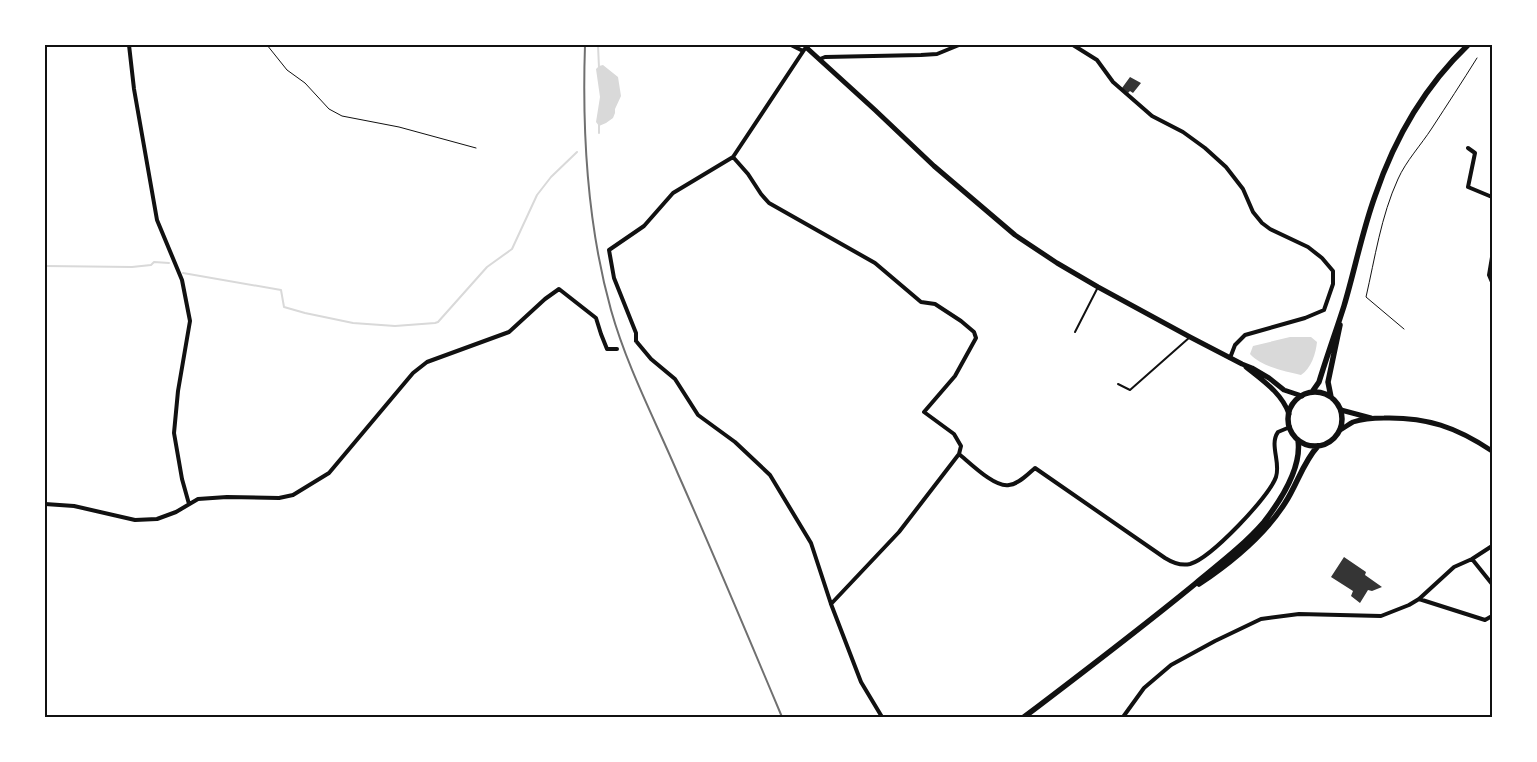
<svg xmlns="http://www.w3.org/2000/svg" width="1537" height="762" font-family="Literata,serif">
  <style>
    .water { fill: #d9d9d9 }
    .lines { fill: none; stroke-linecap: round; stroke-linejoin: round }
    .stream { stroke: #d9d9d9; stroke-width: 2 }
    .building { fill: #353535 }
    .path { stroke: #111; stroke-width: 1 }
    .service { stroke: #111; stroke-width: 2 }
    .minor { stroke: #111; stroke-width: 4 }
    .secondary { stroke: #111; stroke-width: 5 }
    .primary { stroke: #111; stroke-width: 5.5 }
    .rail { stroke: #707070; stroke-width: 2 }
    .neatline { fill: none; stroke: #111; stroke-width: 2 }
  </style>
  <rect width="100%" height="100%" fill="#fff"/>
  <path class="water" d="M603,65L618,77L621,96L615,109V113L613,118L606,123L599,126L596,122L600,97L596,69L599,66Z
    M1290,337H1311L1317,342C1316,353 1311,369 1301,375C1285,371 1262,367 1250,354L1253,346Z"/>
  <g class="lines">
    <path class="stream" d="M598,45L599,68
      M599,125V133
      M45,266L132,267L151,265L154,262L169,263
      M183,273L281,290L284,307L305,313L353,323L395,326L435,323L438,322L487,267L512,249L537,195L551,177L577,152"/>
  </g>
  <path class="building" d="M1130,77L1141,83L1133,93L1130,91L1128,93L1122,88Z
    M1344,557L1366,572L1365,575L1382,587L1372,591L1368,590L1360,603L1351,596L1353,591L1331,577Z"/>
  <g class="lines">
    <path class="path" d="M267,45L287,70L305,83L329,109L342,116L399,127L476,148
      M1404,329L1366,297C1375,258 1381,216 1398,179C1406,161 1421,145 1432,128C1447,105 1462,82 1477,58"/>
    <path class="service" d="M1075,332L1098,287
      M1118,384L1130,390L1190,337"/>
    <path class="minor" d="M129,45L134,89L157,220L182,280L190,321L178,391L174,433L182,479L189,504
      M791,45L803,51
      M1073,45L1097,60L1113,82L1152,116L1183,132L1205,148L1226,167L1243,189L1253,212L1262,223L1270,229L1308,247L1322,258L1333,271V284L1324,310L1305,318L1245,335L1235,345L1230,358
      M820,59L825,57L921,55L937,54L959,45
      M1468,148L1475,153L1468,187L1492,197
      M733,157L748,174L761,194L769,203L875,263L921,302L935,304L961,321L974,332L976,338L955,376L924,412L954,434L961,446L959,454L899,532L831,604
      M1492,257L1489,275L1492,282
      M636,341L651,359L675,379L698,415L735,442L770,475L811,543L831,604L861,682L882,717
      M636,341V333L614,278L609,250L644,226L673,193L733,157L806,47
      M959,454C970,463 995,488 1009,485C1019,484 1028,474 1035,468L1165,558C1173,563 1181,566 1190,564C1211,558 1269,497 1276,477C1281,462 1269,445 1278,432L1290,427
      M45,504L74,506L135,520L157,519L176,512L198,499L227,497L279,498L293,495L329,473L413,373L427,362L509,332L545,299L559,289L596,318L601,334L607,349H617
      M1472,559L1492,584
      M1419,599L1485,620L1492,616
      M1123,717L1144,688L1171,665L1215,641L1261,619L1299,614L1381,616L1409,605L1419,599L1454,567L1472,559L1492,546"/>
    <path class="secondary" d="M806,45L808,49L875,110L934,166L1015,235L1057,263L1098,287L1190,337L1242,364L1252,368L1269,378L1284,390L1302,396
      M1246,367C1262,380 1282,393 1289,414
      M1341,410L1371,418
      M1340,430C1344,428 1349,424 1353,422C1362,419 1374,418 1384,418C1427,417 1456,427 1492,451"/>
    <path class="primary" d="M1312,392L1319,382C1327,356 1336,331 1344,306C1355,269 1362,232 1375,196C1394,140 1425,86 1468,45
      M1288 419a27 27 0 1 1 54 0a27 27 0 1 1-54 0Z
      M1331,397L1328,382L1340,325
      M1199,584C1232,562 1264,536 1285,503C1297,485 1303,462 1318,446
      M1024,717C1082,673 1140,629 1196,583C1219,564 1244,545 1264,522C1281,500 1302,468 1298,440"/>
    <path class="rail" d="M585,45C582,134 587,224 611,310C627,367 655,420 678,474C714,555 748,636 782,717"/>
  </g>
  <rect width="1537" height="762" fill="none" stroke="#ffffff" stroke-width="92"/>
  <rect x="46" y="46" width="1445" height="670" class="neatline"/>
</svg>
